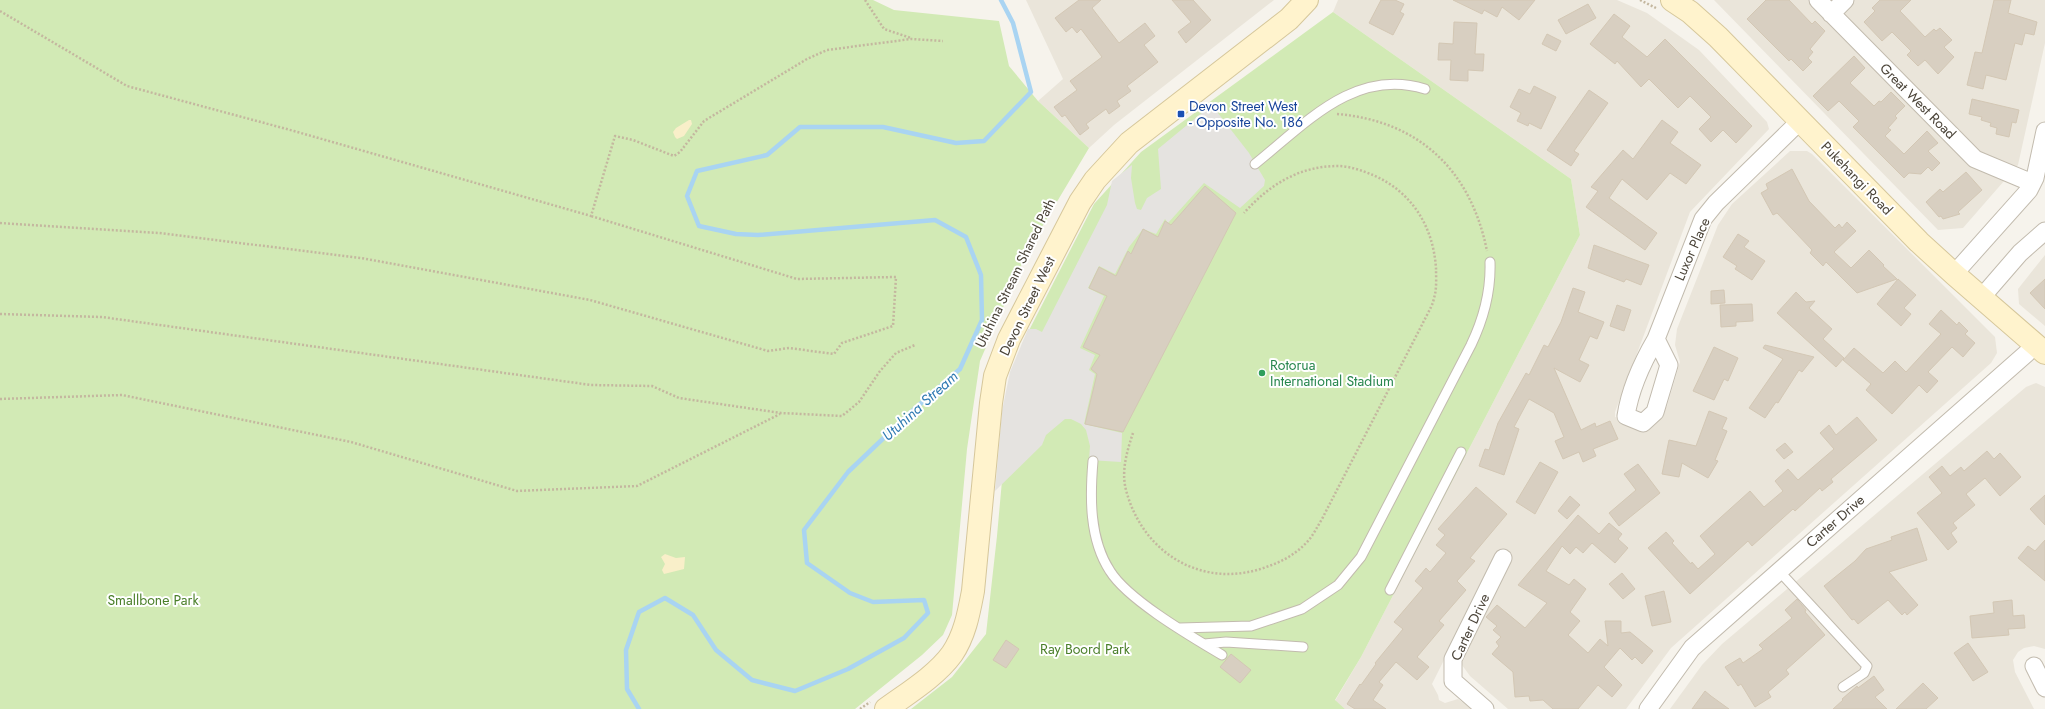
<svg xmlns="http://www.w3.org/2000/svg" width="2045" height="709" font-family="Jost,sans-serif">
  <style>
    .residential { fill: #eae5da }
    .green { fill: #d2eab5 }
    .sand { fill: #f9efc9 }
    .parking { fill: #e5e3e0 }
    .lines { fill: none; stroke-linecap: round; stroke-linejoin: round }
    .stream { stroke: #a9d4f2; stroke-width: 4.5 }
    .building { fill: #d8cfc1; stroke: #d3c7b4 }
    .service-casing { stroke: #c2bbae; stroke-width: 11 }
    .minor-casing { stroke: #c2bbae; stroke-width: 19 }
    .secondary-casing { stroke: #d6c79b; stroke-width: 24 }
    .path { stroke: #c4b79f; stroke-width: 2.5; stroke-dasharray: 2 2; stroke-linecap: butt }
    .service { stroke: #fff; stroke-width: 9 }
    .minor { stroke: #fff; stroke-width: 17 }
    .secondary { stroke: #fff3cd; stroke-width: 22 }
    .transit-dot { fill: #1a4fb4; stroke: #fff; stroke-width: 1.5 }
    .leisure-dot { fill: #2e9e5b; stroke: #fff; stroke-width: 1.5 }
    .labels { text-anchor: middle; dominant-baseline: central; stroke-width: 4; stroke-linejoin: round; paint-order: stroke }
    .street-label { font-size: 14px; fill: #4b4439; stroke: #fff }
    .transit-label { font-size: 14px; fill: #164399; stroke: #fff; text-anchor: start }
    .leisure-label { font-size: 14px; fill: #27864d; stroke: #fff; text-anchor: start }
    .park-label { font-size: 14px; fill: #4a7f2a; stroke: #fff }
    .water-label { font-size: 15px; font-style: italic; fill: #2e7ab2; stroke: #fff }
  </style>
  <rect width="100%" height="100%" fill="#f6f3ec"/>
  <path class="residential" d="M1026,0H1274L1114,125L1089,148L1038,101L1063,79Z
    M1338,0H1617L1647,13L1699,50L1767,122L1769,129L1690,212L1615,412V417L1650,428L1667,406L1680,362L1675,345L1677,329L1718,225L1732,204L1790,151H1807L1812,154L1995,337L1997,353L1991,363L1671,648L1626,709H1508L1470,676L1462,665L1461,659L1445,658L1432,684L1438,695L1439,700L1445,703L1458,699L1472,709H1345L1335,701L1361,657L1580,235L1571,179L1333,12Z
    M1714,0H2045V43L2018,165L1963,228L1938,230Z
    M2045,255V326L2019,304L2018,289Z
    M2036,383L2045,387V649L2034,646L2024,648L2018,652L2013,660L2015,672L2034,709H1670L1702,665L1722,644L2026,387Z"/>
  <path class="green" d="M0,0H873L894,10L999,21L1009,66L1038,101L1089,148L1027,252L980,361L967,449L952,615L943,635L922,655L855,709H0Z
    M1333,12L1571,179L1580,235L1361,657L1335,700L1345,709H911L952,677L986,634L997,536L1009,403L1022,344L1094,204L1141,152Z"/>
  <path class="sand" d="M689,120H691L692,124L684,136L677,139L675,137L673,132L676,128Z
    M665,554L676,558L685,557L684,569L664,574L662,570L665,564L661,557Z"/>
  <path class="parking" d="M1215,102L1214,108L1249,153L1265,180L1264,186L1240,208L1204,183L1168,223L1165,219L1156,234L1143,229L1129,247L1115,274L1099,266L1088,288L1104,296L1080,348L1095,355L1089,370L1095,374L1084,424L1122,433L1121,462L1089,460L1090,446L1086,430L1081,424L1071,419H1065L1046,435L1042,445L995,491L1002,411L1010,372L1028,329H1036L1042,332L1107,205L1112,181L1132,165L1131,178L1135,203L1137,209L1141,210L1147,198L1161,189L1158,149Z"/>
  <g class="lines">
    <path class="stream" d="M639,709L627,689L626,650L639,612L665,598L693,615L716,650L752,680L795,691L848,669L904,638L928,613L924,600L873,602L850,593L807,563L804,530L848,472L911,412L960,369L982,320L981,275L966,237L935,220L758,235L736,234L699,226L687,196L697,171L767,155L800,127H883L956,143L984,141L1031,92L1013,23L1001,0"/>
  </g>
  <path class="building" d="M1079,0H1101L1092,8L1119,43L1145,23L1155,36L1144,45L1158,62L1127,86L1131,91L1117,101L1120,106L1109,114L1106,109L1086,124L1089,128L1080,135L1065,115L1062,117L1054,107L1077,90L1070,81L1102,57L1081,29L1077,33L1072,27L1066,32L1055,18Z
    M1172,0H1193L1211,20L1186,43L1178,32L1191,22Z
    M1381,0H1395L1404,4L1400,12L1404,14L1393,35L1369,23Z
    M1453,0H1535L1519,20L1502,7L1497,17L1484,10L1482,14Z
    M1766,0H1789L1812,24L1815,21L1825,31L1810,49L1813,52L1808,58L1812,62L1803,71L1791,59L1789,61L1747,19Z
    M1880,0H1911L1900,11L1925,37L1934,29L1936,31L1940,28L1952,40L1944,47L1954,57L1938,74L1925,60L1918,66L1907,55L1911,51L1892,32L1882,41L1864,22L1875,11L1872,8Z
    M1994,0H2011L2008,13L2037,22L2034,35L2025,33L2022,45L2015,43L2006,80L1986,75L1983,89L1967,85L1975,52L1982,53Z
    M1588,4L1596,18L1566,34L1558,20Z
    M1614,14L1630,26L1622,37L1647,57L1665,39L1752,126L1736,143L1723,130L1711,142L1699,129L1711,117L1690,96L1678,108L1649,79L1641,87L1617,61L1615,64L1590,44Z
    M1454,22L1477,23L1475,54H1484L1483,71L1468,70V81L1450,80L1451,60H1438L1439,43L1453,44Z
    M1547,34L1561,41L1556,51L1542,44Z
    M1854,56L1865,68L1850,83L1874,106L1879,101L1881,102L1891,92L1905,106L1895,116L1897,118L1888,128L1891,130L1885,136L1904,154L1927,131L1938,143L1928,151L1940,163L1932,171L1928,167L1921,174L1909,173L1904,178L1853,127L1859,121L1839,101L1828,111L1813,96Z
    M1534,86L1556,97L1541,129L1529,123L1528,126L1517,121L1521,113L1510,107L1519,89L1530,94Z
    M1589,90L1608,103L1574,151L1579,154L1571,166L1547,150Z
    M1972,99L2019,110L2016,123L2012,122L2009,137L1996,134L1997,128L1990,126L1991,123L1981,120L1982,117L1969,114Z
    M1662,120L1678,132L1670,143L1701,165L1686,184L1670,173L1647,200L1622,179L1609,198L1657,233L1645,250L1586,207L1598,191L1591,187L1623,150L1633,159Z
    M1792,169L1809,201L1835,228L1839,224L1842,228L1847,222L1856,231L1834,252L1851,268L1869,250L1884,265L1883,266L1897,279L1857,293L1826,262L1823,266L1810,253L1812,250L1777,213L1773,215L1761,193L1768,189L1766,184Z
    M1966,172L1982,190L1958,212L1960,214L1943,219L1941,216L1939,217L1926,202L1940,189L1943,192Z
    M1205,186L1236,213L1123,432L1085,424L1097,374L1091,369L1100,355L1083,347L1107,296L1089,288L1099,267L1116,276L1128,251L1131,254L1143,229L1158,237L1165,221L1171,225Z
    M1738,234L1749,241L1744,247L1765,261L1752,280L1735,269L1737,266L1723,257Z
    M1594,245L1649,265L1641,285L1626,279L1624,282L1588,268Z
    M1898,279L1916,295L1904,308L1911,314L1901,326L1877,304Z
    M2045,279V309L2030,293Z
    M1573,288L1585,292L1578,312L1604,322L1597,339L1590,336L1579,360L1589,365L1580,382L1554,368L1581,430L1595,423L1596,427L1610,421L1618,439L1593,449L1596,456L1583,462L1579,452L1563,459L1555,441L1564,437L1554,413L1529,399L1514,427L1519,429L1504,475L1479,466L1485,449L1489,450L1498,423L1526,373L1529,375L1544,345L1548,347L1561,322Z
    M1724,290L1725,303L1711,304V291Z
    M1796,292L1806,302L1815,301L1809,308L1832,329L1823,339L1844,358L1836,367L1777,313Z
    M1752,304L1753,321L1736,322V326L1721,327L1720,305Z
    M1617,305L1631,310L1624,331L1610,326Z
    M1941,310L1957,325L1959,322L1968,331L1965,334L1975,343L1963,357L1952,347L1928,372L1938,381L1927,393L1919,385L1892,414L1866,390L1871,384L1843,360L1854,348L1883,373L1895,361L1906,372L1941,334L1929,324Z
    M1765,345L1814,357L1802,372L1799,370L1778,403L1776,402L1765,418L1749,408L1783,359L1763,348Z
    M1714,347L1738,358L1728,381L1724,379L1714,400L1693,391Z
    M1709,411L1727,418L1722,429L1727,431L1715,460L1718,461L1708,478L1682,463L1679,477L1662,474L1669,440L1696,446Z
    M1857,417L1877,440L1831,479L1833,482L1822,491L1820,488L1795,511L1793,509L1752,546L1748,541L1690,594L1648,548L1666,532L1674,541L1672,543L1691,564L1692,562L1698,569L1715,554L1700,536L1750,491L1764,507L1783,491L1775,481L1788,469L1798,480L1834,449L1820,433L1829,425L1836,435Z
    M1785,443L1793,452L1784,459L1776,450Z
    M1987,451L1994,459L2000,453L2021,477L2000,496L1985,478L1966,494L1975,505L1953,523L1957,528L1951,533L1957,542L1948,550L1917,513L1942,493L1929,477L1942,466L1950,476L1961,467L1964,471Z
    M1540,462L1558,472L1535,514L1516,502Z
    M1638,464L1660,493L1619,526L1609,513L1636,490L1624,474Z
    M1476,487L1507,514L1470,558L1475,561L1457,581L1466,590L1439,621L1444,625L1417,657L1429,667L1417,680L1396,662L1379,682L1383,685L1373,700L1386,709H1355L1347,704L1360,684L1361,685L1376,664L1375,663L1403,629L1394,622L1423,588L1415,581L1426,568L1430,572L1446,553L1436,545L1445,535L1438,529Z
    M2045,495V525L2030,509Z
    M1570,496L1580,505L1567,519L1558,511Z
    M1578,515L1599,534L1609,523L1622,534L1618,539L1628,548L1615,563L1592,543L1583,553L1576,547L1570,554L1562,546L1546,571L1569,585L1574,579L1586,589L1570,612L1580,621L1568,635L1588,653L1600,639L1608,646L1605,621H1621V633L1630,632L1653,651L1642,664L1635,657L1632,660L1620,648L1604,667L1622,685L1612,697L1598,685L1578,709H1553L1543,700L1530,701L1529,696L1515,697L1513,672L1492,654L1499,646L1496,642L1501,637L1493,630L1497,626L1486,617L1497,605L1525,628L1547,603L1518,585Z
    M1917,528L1927,560L1889,572L1918,605L1907,615L1905,612L1902,615L1888,600L1858,624L1854,619L1852,620L1824,586L1855,561L1866,549L1892,540L1891,537Z
    M2045,540V581L2018,558L2028,546L2035,551Z
    M1622,573L1635,589L1623,599L1609,584Z
    M1664,591L1671,622L1652,626L1645,596Z
    M1797,599L1806,610L1805,612L1825,635L1786,670L1789,674L1768,692L1771,697L1755,707L1741,684L1738,686L1725,667L1740,658L1743,663L1763,649L1759,645L1792,618L1785,610Z
    M2012,600L2013,616L2024,615L2025,628L2008,629L2009,635L1972,638L1970,616L1994,613L1993,602Z
    M1006,640L1019,649L1006,668L993,660Z
    M1968,643L1988,672L1973,681L1954,653Z
    M1231,654L1251,670L1240,683L1220,667Z
    M1874,676L1884,690L1875,697L1887,709H1833L1843,700L1842,699L1857,686L1858,688Z
    M1923,683L1938,698L1926,709H1896Z
    M1705,691L1711,696L1729,709H1692Z"/>
  <g class="lines">
    <defs>
      <path id="service" d="M1255,164C1305,124 1355,67 1425,89
        M1093,461C1090,496 1089,539 1110,571C1128,600 1192,637 1222,655
        M1779,571L1867,666L1864,673L1843,687
        M1390,590L1461,452
        M1180,628L1251,626L1302,609L1338,585L1361,557L1471,345C1484,318 1491,292 1490,262
        M1204,644L1226,642L1303,647"/>
      <path id="minor" d="M1818,0L1975,159L2032,183
        M1831,14L1845,0
        M1954,274L2029,190L2035,178L2045,131
        M1981,298L2020,253L2045,231
        M1656,339C1642,363 1630,389 1626,416L1643,423L1655,412L1669,365L1656,339L1703,219L1716,203L1800,121
        M2034,666L2045,688
        M1485,709L1453,681V659L1503,558
        M1648,709L1692,648L2027,353L2034,344"/>
      <path id="secondary" d="M1672,0L1690,12L1718,37L1919,242L1954,274L2045,353
        M886,709C908,693 936,676 952,654C965,635 969,612 973,591L991,403L995,376L1009,339L1080,202L1095,180L1129,143L1289,19L1307,0"/>
    </defs>
    <use href="#service" class="service-casing"/>
    <use href="#minor" class="minor-casing"/>
    <use href="#secondary" class="secondary-casing"/>
    <path class="path" d="M865,0L884,29L911,38
      M1640,0L1656,8
      M0,11L127,86L294,131L591,216L615,136L633,140L674,156L680,152L704,121L807,59L827,50L911,39L943,41
      M1337,114C1420,121 1471,171 1487,251
      M0,223L159,233L361,258L590,300L768,351L789,348L834,354L842,343L893,326L896,277L797,279L591,216
      M0,314L102,317L591,385L652,386L679,398L781,413L842,416L859,402L880,371L896,353L915,345
      M0,399L122,395L351,442L517,491L637,486L780,414
      M1133,433C1127,451 1121,471 1126,490C1143,555 1205,591 1269,566C1283,561 1296,554 1307,542C1313,536 1317,527 1322,519L1427,315C1430,309 1433,304 1434,298C1437,289 1436,277 1436,268C1433,226 1412,192 1373,175C1363,171 1350,166 1338,166C1299,166 1269,185 1244,213
      M860,709L870,702"/>
    <use href="#service" class="service"/>
    <use href="#minor" class="minor"/>
    <use href="#secondary" class="secondary"/>
  </g>
  <rect class="transit-dot" x="1177" y="110" width="8" height="8" rx="2"/>
  <circle class="leisure-dot" cx="1262" cy="373" r="4"/>
  <g class="labels">
    <g class="street-label">
      <text transform="translate(1918 101) rotate(45)">Great West Road</text>
      <text transform="translate(1857 178) rotate(46)">Pukehangi Road</text>
      <text transform="translate(1692 249) rotate(-66)">Luxor Place</text>
      <text transform="translate(1015 273) rotate(-64)">Utuhina Stream Shared Path</text>
      <text transform="translate(1027 306) rotate(-64)">Devon Street West</text>
      <text transform="translate(1835 521) rotate(-41)">Carter Drive</text>
      <text transform="translate(1470 627) rotate(-65)">Carter Drive</text>
    </g>
    <g class="transit-label">
      <text x="1189" y="106">Devon Street West<tspan x="1189" dy="16">- Opposite No. 186</tspan></text>
    </g>
    <g class="leisure-label">
      <text x="1270" y="365">Rotorua<tspan x="1270" dy="16">International Stadium</tspan></text>
    </g>
    <g class="park-label">
      <text x="153" y="600">Smallbone Park</text>
      <text x="1085" y="649">Ray Boord Park</text>
    </g>
    <g class="water-label">
      <text transform="translate(920 406) rotate(-42)">Utuhina Stream</text>
    </g>
  </g>
</svg>
